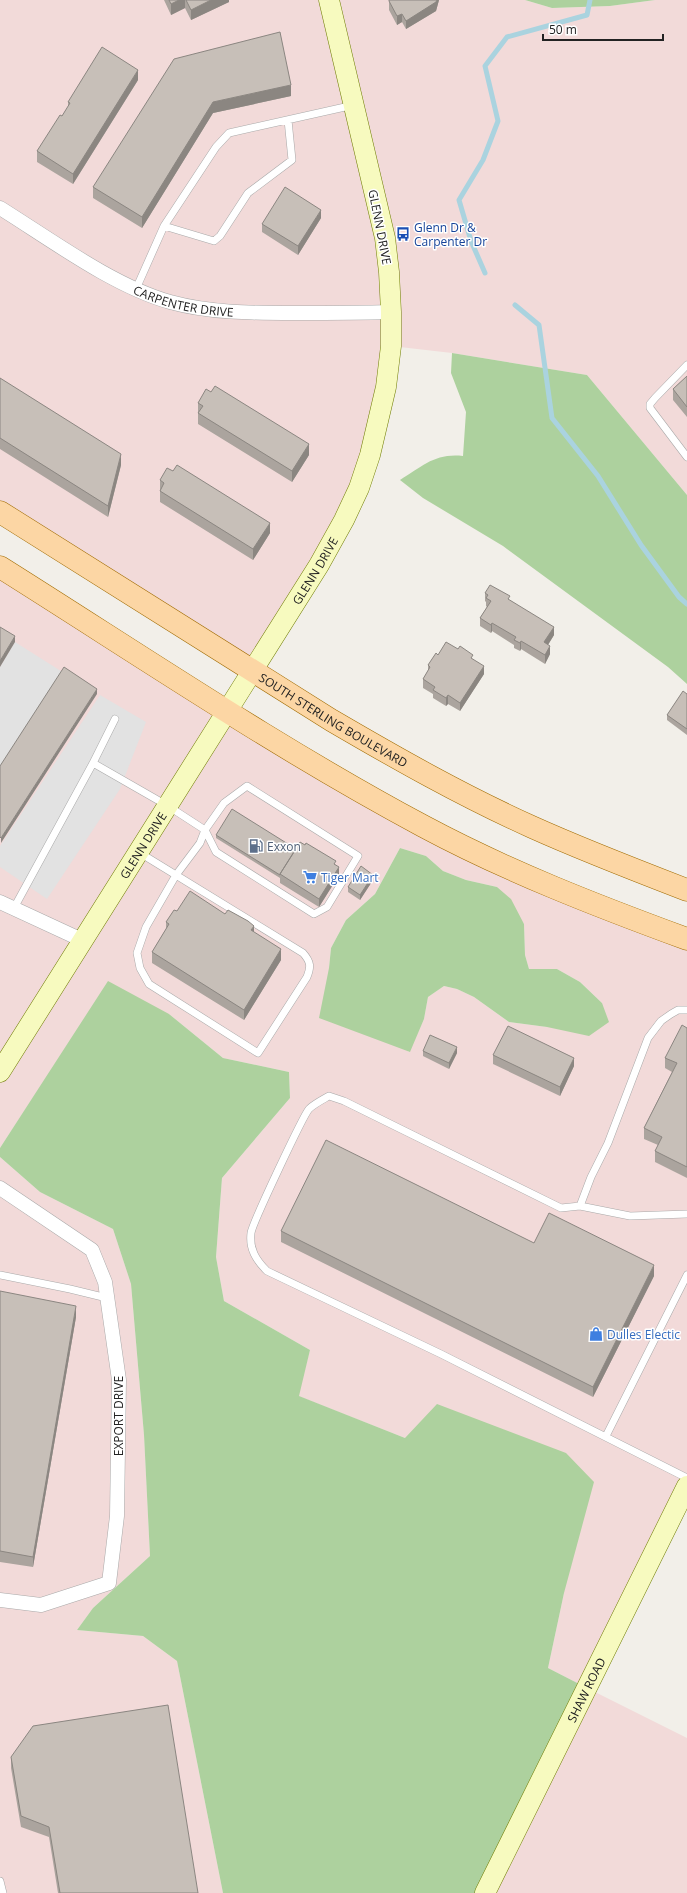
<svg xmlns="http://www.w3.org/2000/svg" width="687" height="1893" font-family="'Open Sans',sans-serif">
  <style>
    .commercial { fill: #f2dad9; fill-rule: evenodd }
    .forest { fill: #add19e }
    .parking { fill: #e2e2e2 }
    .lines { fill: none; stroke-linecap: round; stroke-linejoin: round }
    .stream { stroke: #aad3df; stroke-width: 5 }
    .lane-casing { stroke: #a9a9a9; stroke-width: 8 }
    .street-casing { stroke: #a9a9a9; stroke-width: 15 }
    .secondary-casing { stroke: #707d05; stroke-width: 21 }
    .primary-casing { stroke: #a06b00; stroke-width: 23 }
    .lane { stroke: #fff; stroke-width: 7 }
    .street { stroke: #fff; stroke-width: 14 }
    .secondary { stroke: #f7fabf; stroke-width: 20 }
    .primary { stroke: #fcd6a4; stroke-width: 22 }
    .wall { fill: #aba49e }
    .shaded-wall { fill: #8b8681 }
    .building { fill: #c7bfb8; stroke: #8b8681 }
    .labels { text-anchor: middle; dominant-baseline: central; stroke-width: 3; stroke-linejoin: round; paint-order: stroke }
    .street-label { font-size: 12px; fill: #222; stroke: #fff }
    .transit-label { font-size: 12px; fill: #164399; stroke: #fff; text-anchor: start }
    .service-label { font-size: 12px; fill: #4e5e75; stroke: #fff; text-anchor: start }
    .shop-label { font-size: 12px; fill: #366cbe; stroke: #fff; text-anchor: start }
  </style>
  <rect width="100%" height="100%" fill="#f2efe9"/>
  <path class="commercial" d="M0,0H525L552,8L610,6L655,0H687V495L587,375L452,353L391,346L370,455L253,671L0,512Z
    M0,567L360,790L687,939V1486L587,1688L687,1738V1893H485L587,1688L548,1668L564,1593L405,1438L298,1396L310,1350L224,1301L216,1257L222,1178L290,1098L289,1072L223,1058L169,1014L38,1090L0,1148ZM400,848L426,856L443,871L466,880L497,887L524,924L525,955L529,969H557L580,982L602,1003L547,1027L509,1022L474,997L457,989L444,986L428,997L424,1019L409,1052L329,968L331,948L346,920L375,894Z
    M0,1157L40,1192L113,1229L131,1284L144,1435L150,1556L93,1608L77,1630L143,1636L177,1661L223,1893H0Z"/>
  <path class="forest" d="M525,0H655L610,6L552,8Z
    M452,353L587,375L687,495V684L668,667L503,546L423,498L400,480C423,466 435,453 463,456L466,412L451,373Z
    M400,848L426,856L443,871L466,880L497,887L511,899L524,924L525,955L529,969H557L580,982L602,1003L609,1022L589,1036L547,1027L509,1022L474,997L457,989L444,986L428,997L424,1019L410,1052L319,1018L329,968L331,948L346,920L375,894Z
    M108,981L169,1014L223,1058L289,1072L290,1098L222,1178L216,1257L224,1301L310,1350L299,1396L405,1438L437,1404L566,1453L594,1482L564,1593L548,1668L587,1688L485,1893H223L177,1661L143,1636L77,1630L93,1608L150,1556L144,1435L131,1284L113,1229L40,1192L0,1157V1148Z"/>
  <path class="parking" d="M15,642L64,673L0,772V667Z
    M100,695L146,722L120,789L47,899L0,867V846Z"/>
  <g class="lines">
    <path class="stream" d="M485,273L471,241L459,200L483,160L498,121L485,66L507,37L587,15L590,0
      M515,305L539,325L552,418L598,476L641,545L679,597L687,604"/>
    <defs>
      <path id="lane" d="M164,226L214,241L220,236L248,193L292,160L288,120
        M136,289L164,226L216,147L229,133L354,105
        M687,365L655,398L650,404V408L687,457
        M93,763L115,719
        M14,908L93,763L168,806L205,830L216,852L314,914L327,907L358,856L247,786L224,803L205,830L200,843L176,875L146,927L137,953L140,968L149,984L258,1053L307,977C311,967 311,962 303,953L140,853
        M687,1010H678L671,1014L661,1021L648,1038L608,1143L591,1177L580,1206L561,1208L344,1101L329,1096C322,1100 314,1104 309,1109C303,1116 252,1224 251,1233C249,1249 256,1260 267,1271L441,1354L687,1478
        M580,1206L630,1216L687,1214
        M0,1275L70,1289L107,1298
        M606,1436L687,1275
        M0,1881L3,1893"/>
      <g id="street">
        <path id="s1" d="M0,208C50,239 113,286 170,302C210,313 252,313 294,313C326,313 358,313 391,312"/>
        <path d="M0,902L82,940"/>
        <path d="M0,1188L92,1250L105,1282L119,1380L117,1516L109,1583L41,1605L0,1600"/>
      </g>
      <g id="secondary">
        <path id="s2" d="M0,1072L319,565L344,520L359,488L370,455L386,387L391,346V312L389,272L385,238L329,0"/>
        <path id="s3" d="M485,1893L687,1486"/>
      </g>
      <g id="primary">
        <path id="s4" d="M0,512L331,720C396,758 463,796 532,827C583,850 635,870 687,890"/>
        <path d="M0,567C140,655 277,748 423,826C507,871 597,906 687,939"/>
      </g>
    </defs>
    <use href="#lane" class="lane-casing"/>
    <use href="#street" class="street-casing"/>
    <use href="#secondary" class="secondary-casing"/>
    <use href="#primary" class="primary-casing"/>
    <use href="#lane" class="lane"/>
    <use href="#street" class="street"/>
    <use href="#secondary" class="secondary"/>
    <use href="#primary" class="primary"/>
  </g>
  <path class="wall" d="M164,0H229V2L191,20L185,8L171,15Z
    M389,0H439L436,11L406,29L402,22L397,25L389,10Z
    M280,32L291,96L213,113L142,228L93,198V187Z
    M138,80L73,184L37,162V151L62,116L68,107V102Z
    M321,218L298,255L262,232V224Z
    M687,376V417L673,400V389Z
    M0,378L121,465L108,517L0,449Z
    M211,392L309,455L292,482L198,424V403Z
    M160,480L270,533L253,560L160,502Z
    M485,593L510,600L554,635L548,645L550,654L545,664L521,649L520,651L514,648V645L492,631L491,633L480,626V618L487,607L486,606V602L485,601Z
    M438,655L473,659L484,674L460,711L448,704L446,706L433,698V694L423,688V679L428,671V665Z
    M687,694V735L667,720V715Z
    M216,835L296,849L336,865L339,875L319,907L280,883V878L216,838Z
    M373,880L360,900L348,892V887Z
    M177,911L254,932L281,960L244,1020L152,963V952L166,929V922Z
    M687,1028V1178L655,1162V1151L658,1145L644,1139V1128L672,1072L665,1068V1058Z
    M423,1051L457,1053L449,1069L423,1056Z
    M493,1055L574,1066L560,1096L493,1064Z
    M281,1231L534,1243L654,1276L593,1397L281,1242Z
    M0,1291L76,1317L33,1567L0,1562Z
    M11,1757L198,1893H58L49,1837L21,1827L11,1768Z"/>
  <path class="shaded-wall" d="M179,0H185V8L171,15V4Z
    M211,0H229V2L191,20V10Z
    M437,0H439L436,11L406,29V21Z
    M402,14V22L397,25V16Z
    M138,70V80L73,184V174Z
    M291,85V96L213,113L142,228V217L213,102Z
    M321,210V218L298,255V246Z
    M309,444V455L292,482V471Z
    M121,454V465L108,517V506Z
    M270,523V533L253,560V549Z
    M492,623V631L491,633V625Z
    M554,627V635L544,651V642Z
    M15,636V642L0,667V661Z
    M521,641V649L520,651V643Z
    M550,646V654L545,664V655Z
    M484,666V674L460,711V703Z
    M97,689V694L1,843V838Z
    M448,695V704L446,706V698Z
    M339,867V875L319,907V899Z
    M373,875V880L360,900V895Z
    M254,926V936L251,930Z
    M281,949V960L244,1020V1010Z
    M457,1047V1053L449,1069V1063Z
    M574,1058V1066L560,1096V1087Z
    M654,1265V1276L593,1397V1387Z
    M76,1306V1317L33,1567V1557Z"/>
  <path class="building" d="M169,0H179L171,4Z
    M186,0H211L191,10Z
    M389,0H437L436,2L406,21L402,14L397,16L389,1Z
    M280,32L291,85L213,102L142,217L93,187L174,59Z
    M102,47L138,70L73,174L37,151L60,115L62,116L70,103L68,102Z
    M285,187L321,210L298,246L262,224Z
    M687,376V407L673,389Z
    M0,378L121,454L108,506L0,438Z
    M215,386L309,444L292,471L198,413L203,406L198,403L206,389L211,392Z
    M177,465L270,523L253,549L160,491L164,483L160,480L167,468L173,471Z
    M490,585L510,596L508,599L554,627L544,642L550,646L545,655L521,641L520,643L514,640L516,637L492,623L491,625L480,618L491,601L486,598L488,595L485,593Z
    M0,627L15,636L0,661Z
    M446,642L458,649L460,646L473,655L471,658L484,666L460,703L448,695L446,698L433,690L435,687L423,679L430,667L428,665L436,653L438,655Z
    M64,667L97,689L1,838L0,837V766Z
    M683,691L687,694V729L667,715Z
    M232,809L296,849L280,874V875L216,835Z
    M300,842L305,845L306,843L336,861L334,864L339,867L319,899L280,874Z
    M361,866L373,875L360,895L348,887Z
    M190,891L225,914L228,910L248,921L254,926L251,930L281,949L244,1010L152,952L169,924L166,922L174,910L177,911Z
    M682,1025L687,1028V1167L655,1151L662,1137L644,1128L677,1063L665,1058Z
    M508,1026L574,1058L560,1087L493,1055Z
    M430,1035L457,1047L449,1063L423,1051Z
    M326,1140L534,1243L549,1213L654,1265L593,1387L281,1231Z
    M0,1291L76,1306L33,1557L0,1551Z
    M168,1705L198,1893H60L49,1827L21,1816L11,1757L33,1726Z"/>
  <defs>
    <symbol id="bus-bare" viewBox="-9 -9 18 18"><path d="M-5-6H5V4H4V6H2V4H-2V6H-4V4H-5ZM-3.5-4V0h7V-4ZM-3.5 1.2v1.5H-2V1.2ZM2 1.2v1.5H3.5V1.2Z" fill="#1a4fb4" stroke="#fff" stroke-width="2.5" paint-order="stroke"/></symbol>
    <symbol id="fuel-bare" viewBox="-9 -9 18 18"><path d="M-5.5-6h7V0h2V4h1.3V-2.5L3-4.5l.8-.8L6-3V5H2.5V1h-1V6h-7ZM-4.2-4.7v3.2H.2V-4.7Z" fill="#5c6f8a" stroke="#fff" stroke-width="2.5" paint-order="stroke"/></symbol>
    <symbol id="supermarket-bare" viewBox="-9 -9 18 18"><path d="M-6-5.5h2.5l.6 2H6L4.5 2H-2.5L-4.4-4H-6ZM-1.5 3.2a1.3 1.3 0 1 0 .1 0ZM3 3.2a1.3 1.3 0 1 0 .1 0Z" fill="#3f7fe0" stroke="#fff" stroke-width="2.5" paint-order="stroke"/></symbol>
    <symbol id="shop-bare" viewBox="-9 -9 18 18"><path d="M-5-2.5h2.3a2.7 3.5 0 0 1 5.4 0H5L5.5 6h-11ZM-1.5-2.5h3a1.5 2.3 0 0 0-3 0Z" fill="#3f7fe0" stroke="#fff" stroke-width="2.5" paint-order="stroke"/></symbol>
  </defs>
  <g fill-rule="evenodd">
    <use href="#bus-bare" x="393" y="224" width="20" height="20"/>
    <use href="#fuel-bare" x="246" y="836" width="20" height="20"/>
    <use href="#supermarket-bare" x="300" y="867" width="20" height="20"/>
    <use href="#shop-bare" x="586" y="1324" width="20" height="20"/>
  </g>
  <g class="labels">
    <g class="street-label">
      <text transform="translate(380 227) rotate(79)">GLENN DRIVE</text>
      <text stroke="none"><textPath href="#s1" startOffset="208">CARPENTER DRIVE</textPath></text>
      <text stroke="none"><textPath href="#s2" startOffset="592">GLENN DRIVE</textPath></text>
      <text stroke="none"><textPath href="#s4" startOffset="393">SOUTH STERLING BOULEVARD</textPath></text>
      <text stroke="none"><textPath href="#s2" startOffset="268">GLENN DRIVE</textPath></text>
      <text transform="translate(118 1416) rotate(-90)">EXPORT DRIVE</text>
      <text stroke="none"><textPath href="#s3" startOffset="227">SHAW ROAD</textPath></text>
    </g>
    <g class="transit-label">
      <text x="414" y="227">Glenn Dr &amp;<tspan x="414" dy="14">Carpenter Dr</tspan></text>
    </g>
    <g class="service-label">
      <text x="267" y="846">Exxon</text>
    </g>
    <g class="shop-label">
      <text x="321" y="877">Tiger Mart</text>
      <text x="607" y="1334">Dulles Electic</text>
    </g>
  </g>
  <path d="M543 34v6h120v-6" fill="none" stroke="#222222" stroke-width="2"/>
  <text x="549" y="34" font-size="12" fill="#222222" stroke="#ffffff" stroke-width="3" paint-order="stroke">50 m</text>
</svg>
